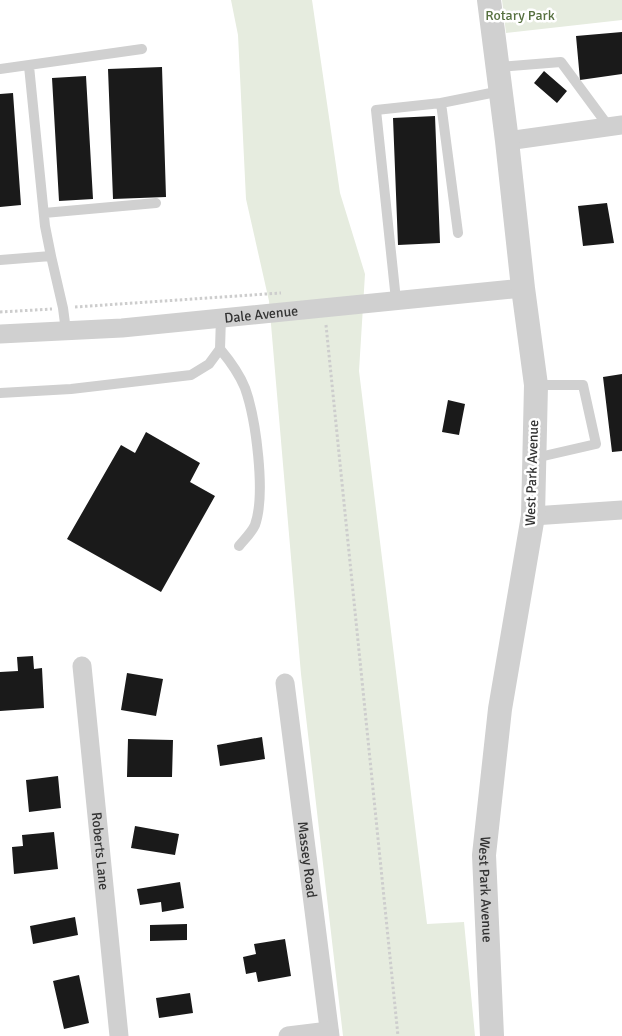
<svg xmlns="http://www.w3.org/2000/svg" width="622" height="1036" font-family="Signika,sans-serif">
  <style>
    .green { fill: #e6ecdf }
    .building { fill: #1a1a1a }
    .lines { fill: none; stroke-linecap: round; stroke-linejoin: round }
    .path { stroke: #cdcdcd; stroke-width: 3; stroke-dasharray: 2.5 2.5; stroke-linecap: butt }
    .service { stroke: #d0d0d0; stroke-width: 10 }
    .minor { stroke: #d0d0d0; stroke-width: 19 }
    .tertiary { stroke: #d0d0d0; stroke-width: 24 }
    .labels { text-anchor: middle; dominant-baseline: central; stroke-width: 5; stroke-linejoin: round; paint-order: stroke }
    .park-label { font-size: 14px; fill: #56703f; stroke: #fff }
    .street-label { font-size: 14px; fill: #333; stroke: #fff }
  </style>
  <rect width="100%" height="100%" fill="#fff"/>
  <path class="green" d="M231,0H312L340,193L365,274L359,371L427,924L464,922L475,1036H343L301,674L269,301L246,199L238,35Z
    M502,0H622V20L506,33Z"/>
  <path class="building" d="M622,32V74L580,80L576,36Z
    M162,67L166,197L113,199L108,69Z
    M544,71L567,91L557,103L534,83Z
    M86,76L93,199L59,201L52,78Z
    M13,93L21,205L0,207V94Z
    M435,116L440,243L398,245L393,118Z
    M607,203L614,243L583,246L578,206Z
    M622,374V451L612,452L603,377Z
    M448,400L465,404L459,435L442,432Z
    M146,432L200,463L190,482L215,496L161,592L67,539L121,445L135,453Z
    M33,656L34,669L42,668L44,708L0,711V672L18,671L17,657Z
    M127,673L163,679L156,716L121,710Z
    M262,737L265,759L220,766L217,745Z
    M128,739L173,740L172,777H127Z
    M58,776L61,808L29,812L26,780Z
    M135,826L179,834L175,855L131,848Z
    M54,832L58,869L14,874L12,847L23,846L22,835Z
    M180,882L184,908L162,912L161,902L140,905L137,889Z
    M75,917L78,935L33,944L30,926Z
    M187,924V940L150,941V925Z
    M285,939L291,976L258,982L256,972L246,974L243,957L256,954L254,944Z
    M79,975L89,1023L64,1029L53,981Z
    M190,993L193,1013L159,1018L156,998Z"/>
  <g class="lines">
    <path class="path" d="M75,307L281,293
      M0,312L52,309
      M326,325L398,1036"/>
    <path class="service" d="M29,66L45,226L51,256
      M498,67L561,62L609,127
      M0,69L142,49
      M44,213L156,203
      M458,233L441,103L501,91
      M0,260L51,256L63,308L66,331
      M396,300L376,110L441,103
      M220,349C230,361 239,373 245,388C256,419 266,494 255,525C252,532 244,540 239,546
      M0,393L71,389L191,375L209,364L220,349L221,317
      M535,458L596,444L583,385H536"/>
    <g class="minor">
      <path d="M507,141L622,125"/>
      <path id="s1" d="M0,334L122,328L523,288"/>
      <path d="M533,516L622,510"/>
      <path id="s2" d="M82,666L119,1036"/>
      <path id="s3" d="M285,683L330,1036"/>
      <path d="M288,1036L329,1031"/>
    </g>
    <path class="tertiary" id="s4" d="M489,0L507,141L523,288L536,385L533,516L500,709L484,855L492,1036"/>
  </g>
  <g class="labels">
    <g class="park-label">
      <text x="520" y="15">Rotary Park</text>
    </g>
    <g class="street-label">
      <text stroke="none"><textPath href="#s1" startOffset="262">Dale Avenue</textPath></text>
      <text transform="translate(532 473) rotate(-88)">West Park Avenue</text>
      <text stroke="none"><textPath href="#s2" startOffset="186">Roberts Lane</textPath></text>
      <text stroke="none"><textPath href="#s3" startOffset="178">Massey Road</textPath></text>
      <text stroke="none"><textPath href="#s4" startOffset="896">West Park Avenue</textPath></text>
    </g>
  </g>
</svg>
